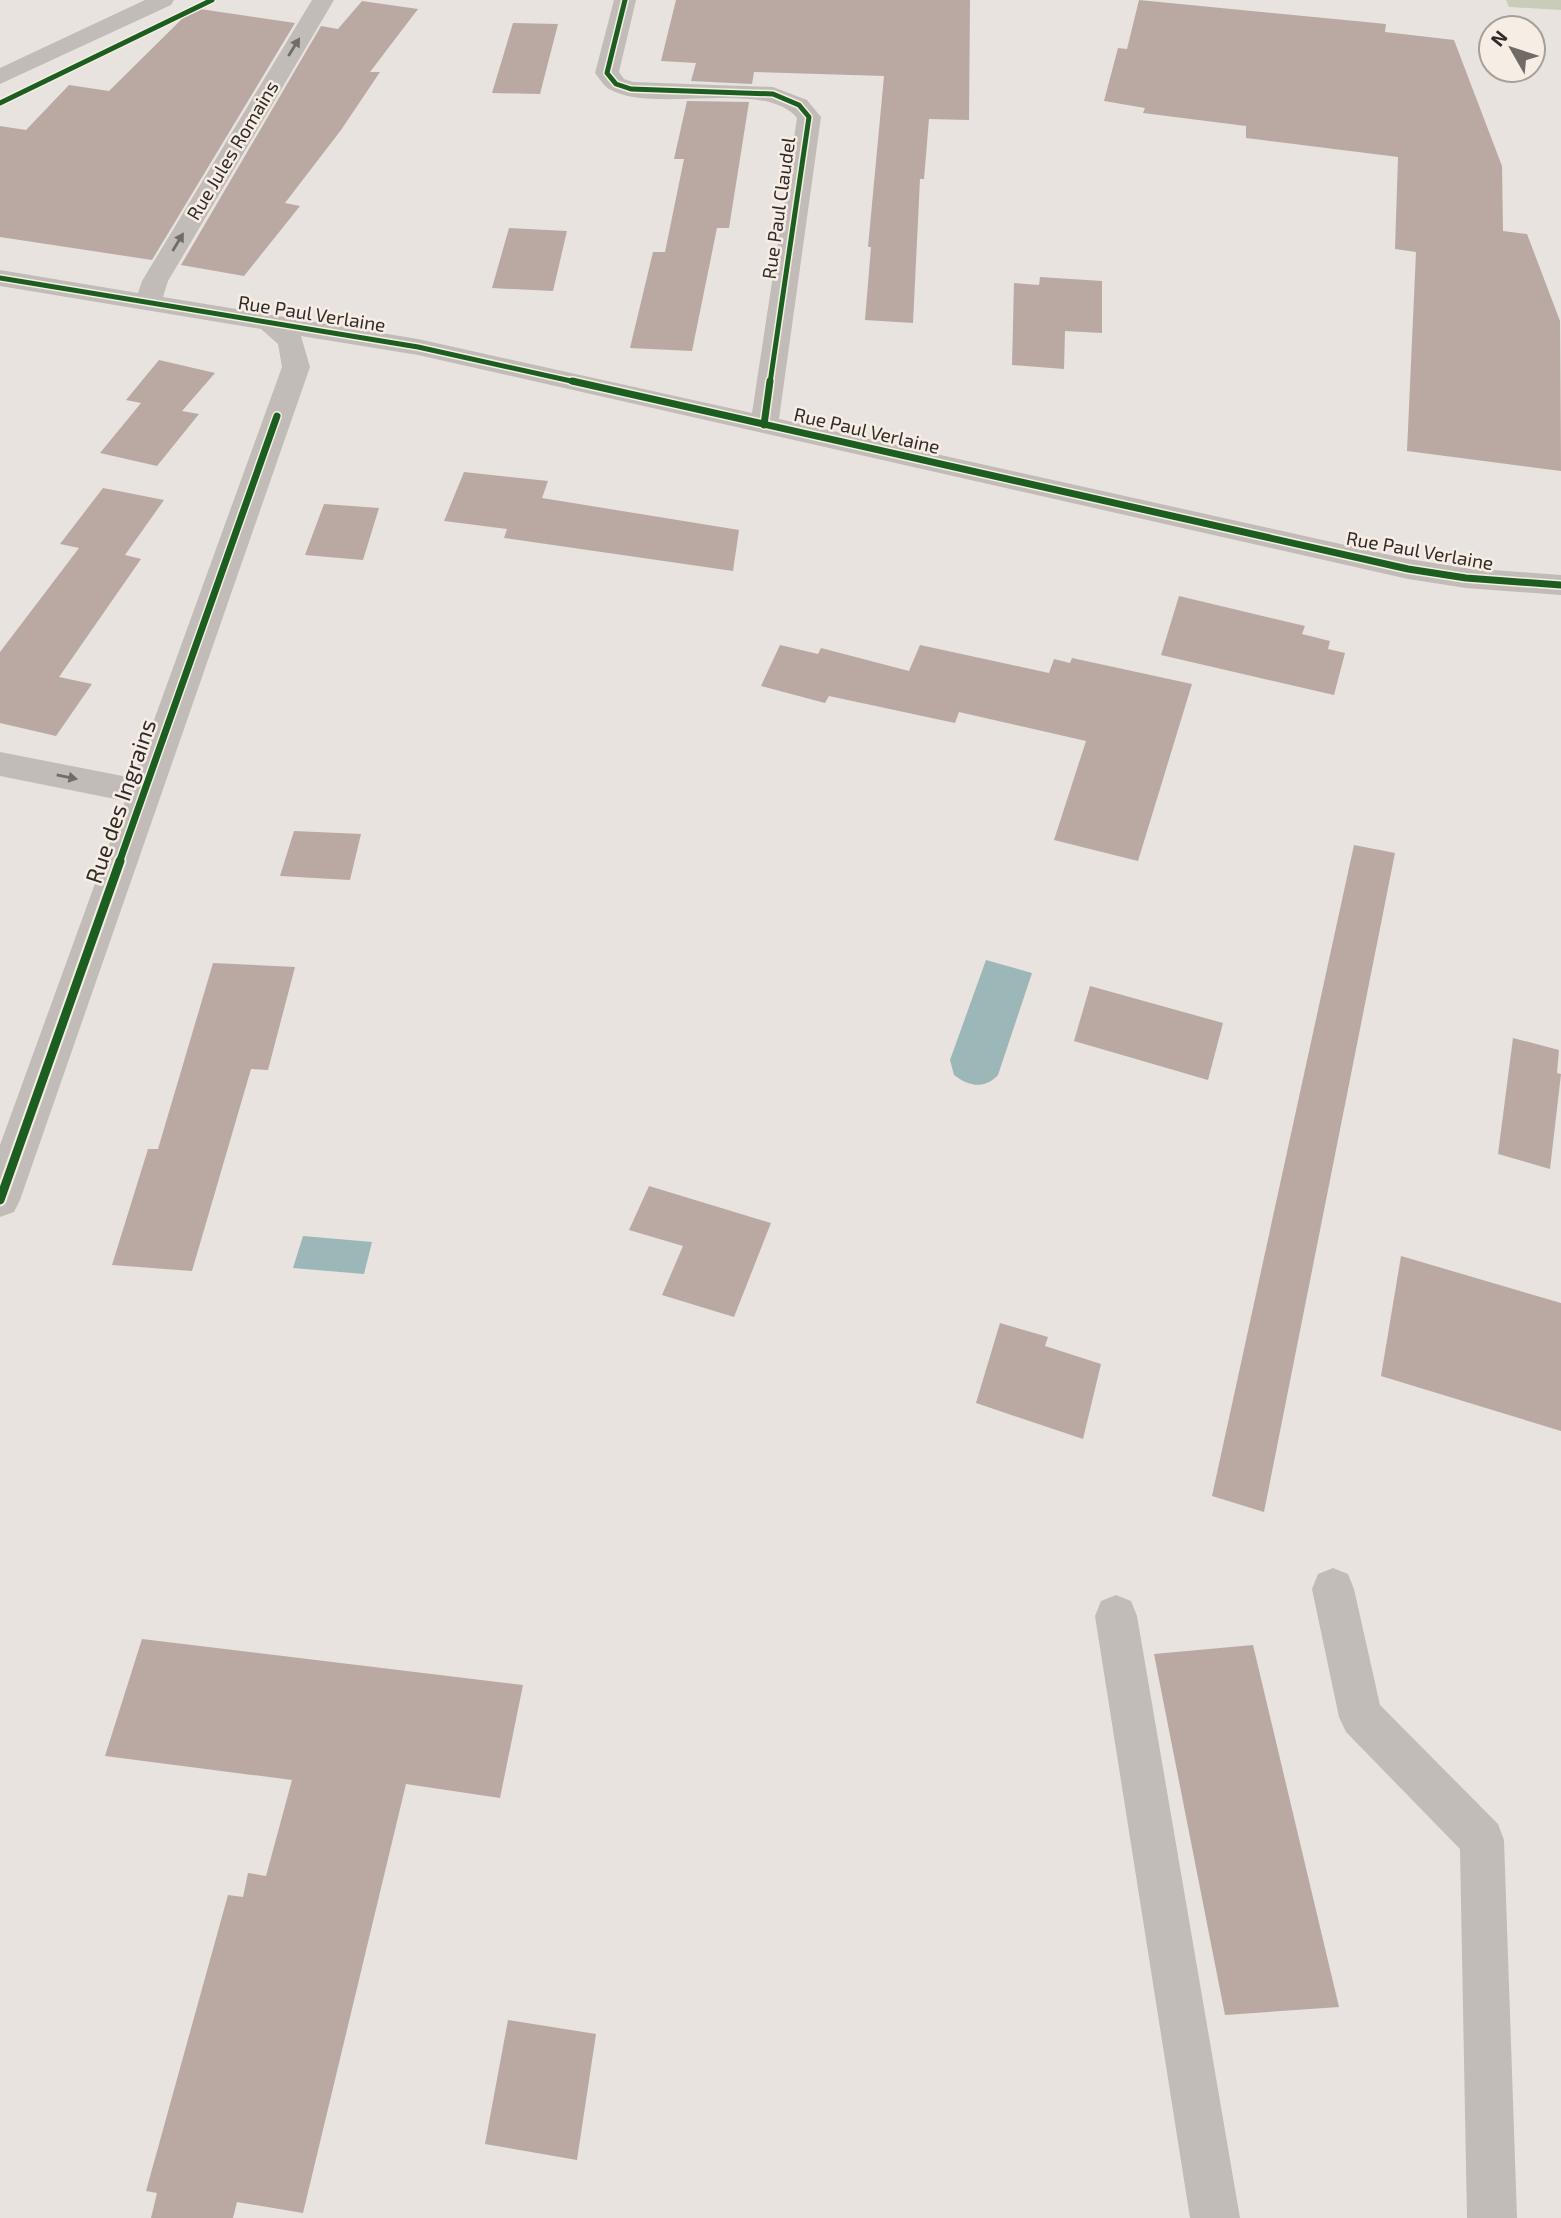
<svg xmlns="http://www.w3.org/2000/svg" width="1561" height="2218" font-family="'Exo 2',sans-serif">
  <style>
    .green { fill: #c9ccb9 }
    .water { fill: #9cb7b7 }
    .building { fill: #baa9a2 }
    .lines { fill: none; stroke-linecap: round; stroke-linejoin: round }
    .lane { fill: #c1bcb7; fill-rule: evenodd }
    .street { fill: #c1bcb7; fill-rule: evenodd }
    .cycleway-far2-casing { stroke: #f6eee5; stroke-width: 8 }
    .cycleway-far1-casing { stroke: #f6eee5; stroke-width: 10 }
    .cycleway-casing { stroke: #f6eee5; stroke-width: 13 }
    .cycleway-far2 { stroke: #1b5e20; stroke-width: 5 }
    .cycleway-far1 { stroke: #1b5e20; stroke-width: 7 }
    .cycleway { stroke: #1b5e20; stroke-width: 9 }
    .oneway { fill: #726c67 }
    .labels { text-anchor: middle; dominant-baseline: central; stroke-width: 5; stroke-linejoin: round; paint-order: stroke }
    .far-street-label { font-size: 19px; fill: #312a26; stroke: #f6eee5 }
    .street-label { font-size: 23px; fill: #312a26; stroke: #f6eee5 }
  </style>
  <rect width="100%" height="100%" fill="#e8e3de"/>
  <path class="green" d="M1506,0H1561V10L1509,7Z"/>
  <path class="water" d="M986,960L1032,973L998,1075C984,1090 968,1086 954,1075L950,1060Z
    M303,1236L372,1242L364,1274L293,1268Z"/>
  <path class="building" d="M676,0H970L969,120L929,119L924,179H920L913,323L865,320L871,247H868L884,76L754,72L752,84L691,81L696,63L661,61Z
    M1139,0L1386,24L1385,32L1454,40L1502,166L1503,231L1527,234L1560,321L1561,471L1407,451L1416,252L1395,249L1398,157L1246,138V126L1143,113L1145,108L1104,101L1118,48L1127,49Z
    M362,1L418,9L370,72H380L341,130L285,203L300,206L244,276L181,265L321,26L338,29Z
    M193,8L295,23L152,260L0,237V126L26,130L69,85L109,91Z
    M513,23L558,24L540,94L492,93Z
    M687,101L749,102L729,228H717L692,351L630,348L653,252H665L684,159H674Z
    M509,228L567,231L553,291L492,288Z
    M1040,277L1102,281V333L1065,331L1064,369L1012,365L1014,283L1039,285Z
    M159,360L215,373L182,411L199,414L157,466L100,453L141,403L126,400Z
    M464,472L548,481L542,498L739,530L733,571L504,538L507,529L444,521Z
    M103,488L164,500L125,555L141,559L59,677L92,684L56,736L0,723V652L79,548L60,544Z
    M324,504L379,508L363,560L305,555Z
    M1179,596L1305,626L1302,634L1330,641L1328,649L1345,653L1334,695L1161,655Z
    M780,645L818,654L821,648L909,671L920,645L1049,673L1054,659L1070,663L1072,658L1192,684L1138,861L1054,840L1086,741L959,712L955,723L829,696L825,703L761,686Z
    M294,831L361,834L350,880L280,876Z
    M1354,845L1395,853L1264,1512L1212,1496Z
    M213,963L295,967L268,1070L251,1069L192,1271L112,1265L148,1149H158Z
    M1090,986L1223,1023L1208,1080L1074,1041Z
    M1513,1038L1559,1050L1557,1073L1561,1074L1550,1169L1498,1154Z
    M649,1186L771,1223L734,1317L662,1295L683,1246L629,1230Z
    M1401,1256L1561,1303V1431L1381,1376Z
    M1000,1323L1048,1337L1045,1346L1101,1364L1083,1439L976,1403Z
    M142,1639L523,1685L500,1798L406,1784L303,2213L237,2202L233,2218H151L157,2193L146,2191L228,1895L243,1897L248,1873L266,1876L292,1780L105,1756Z
    M1253,1645L1339,2007L1225,2015L1154,1654Z
    M508,2020L596,2034L577,2160L485,2144Z"/>
  <g class="lines">
    <path class="lane" d="M1333,1568L1348,1574L1354,1589L1380,1705L1498,1824L1504,1840L1517,2218H1467L1460,1849L1346,1732L1339,1717L1312,1589L1318,1574Z
      M1116,1595L1131,1601L1137,1616L1240,2218H1190L1095,1616L1101,1601Z"/>
    <path class="street" d="M145,0H174L171,5L0,84V68Z
      M312,0H334L168,281L163,297L418,339L752,413L797,118C764,78 653,115 609,89C604,86 599,78 595,73L614,0H636L619,72L624,79L633,82L773,87L807,100L821,117L779,419L1408,559L1466,568L1561,575V595L1466,588L1408,579L418,355L301,336L310,367L20,1200L14,1212L0,1217V1145L125,801L0,776V752L133,778L282,367L278,344L261,329L0,286V270L138,293L142,281Z"/>
    <defs>
      <path id="cycleway-far2" d="M625,0L607,73L616,84L631,89L773,94L799,105L809,117L770,383
        M0,103L212,0
        M0,278L418,347L580,383"/>
      <path id="cycleway-far1" d="M572,381L1408,569L1466,578L1561,585
        M764,425L770,381
        M119,863L277,416"/>
      <path id="cycleway" d="M0,1200L120,861"/>
    </defs>
    <use href="#cycleway-far2" class="cycleway-far2-casing"/>
    <use href="#cycleway-far1" class="cycleway-far1-casing"/>
    <use href="#cycleway" class="cycleway-casing"/>
    <use href="#cycleway-far2" class="cycleway-far2"/>
    <use href="#cycleway-far1" class="cycleway-far1"/>
    <use href="#cycleway" class="cycleway"/>
  </g>
  <defs><path id="oneway-solid" d="M-6-.8H1V-3.2L6.5 0L1 3.2V.8H-6Z" transform="scale(1.75)"/></defs>
  <g class="oneway">
    <use href="#oneway-solid" transform="translate(294 47) rotate(-58)"/>
    <use href="#oneway-solid" transform="translate(178 242) rotate(-59)"/>
    <use href="#oneway-solid" transform="translate(67 777) rotate(11)"/>
  </g>
  <g class="labels">
    <g class="far-street-label">
      <text transform="translate(232 150) rotate(-59)">Rue Jules Romains</text>
      <text transform="translate(778 208) rotate(-82)">Rue Paul Claudel</text>
      <text transform="translate(312 313) rotate(9)">Rue Paul Verlaine</text>
      <text transform="translate(867 430) rotate(13)">Rue Paul Verlaine</text>
      <text transform="translate(1420 550) rotate(10)">Rue Paul Verlaine</text>
    </g>
    <g class="street-label">
      <text transform="translate(120 801) rotate(-71)">Rue des Ingrains</text>
    </g>
  </g>
  <g transform="translate(1512 49) rotate(309)"><circle r="33" fill="#f6eee5" stroke="#a7a099" stroke-width="2"/>
  <path d="M0-5L12 26L0 18L-12 26Z" fill="#716b66"/>
  <text y="-10" font-size="19" font-weight="bold" text-anchor="middle" fill="#312a26">N</text>
  </g>
</svg>
